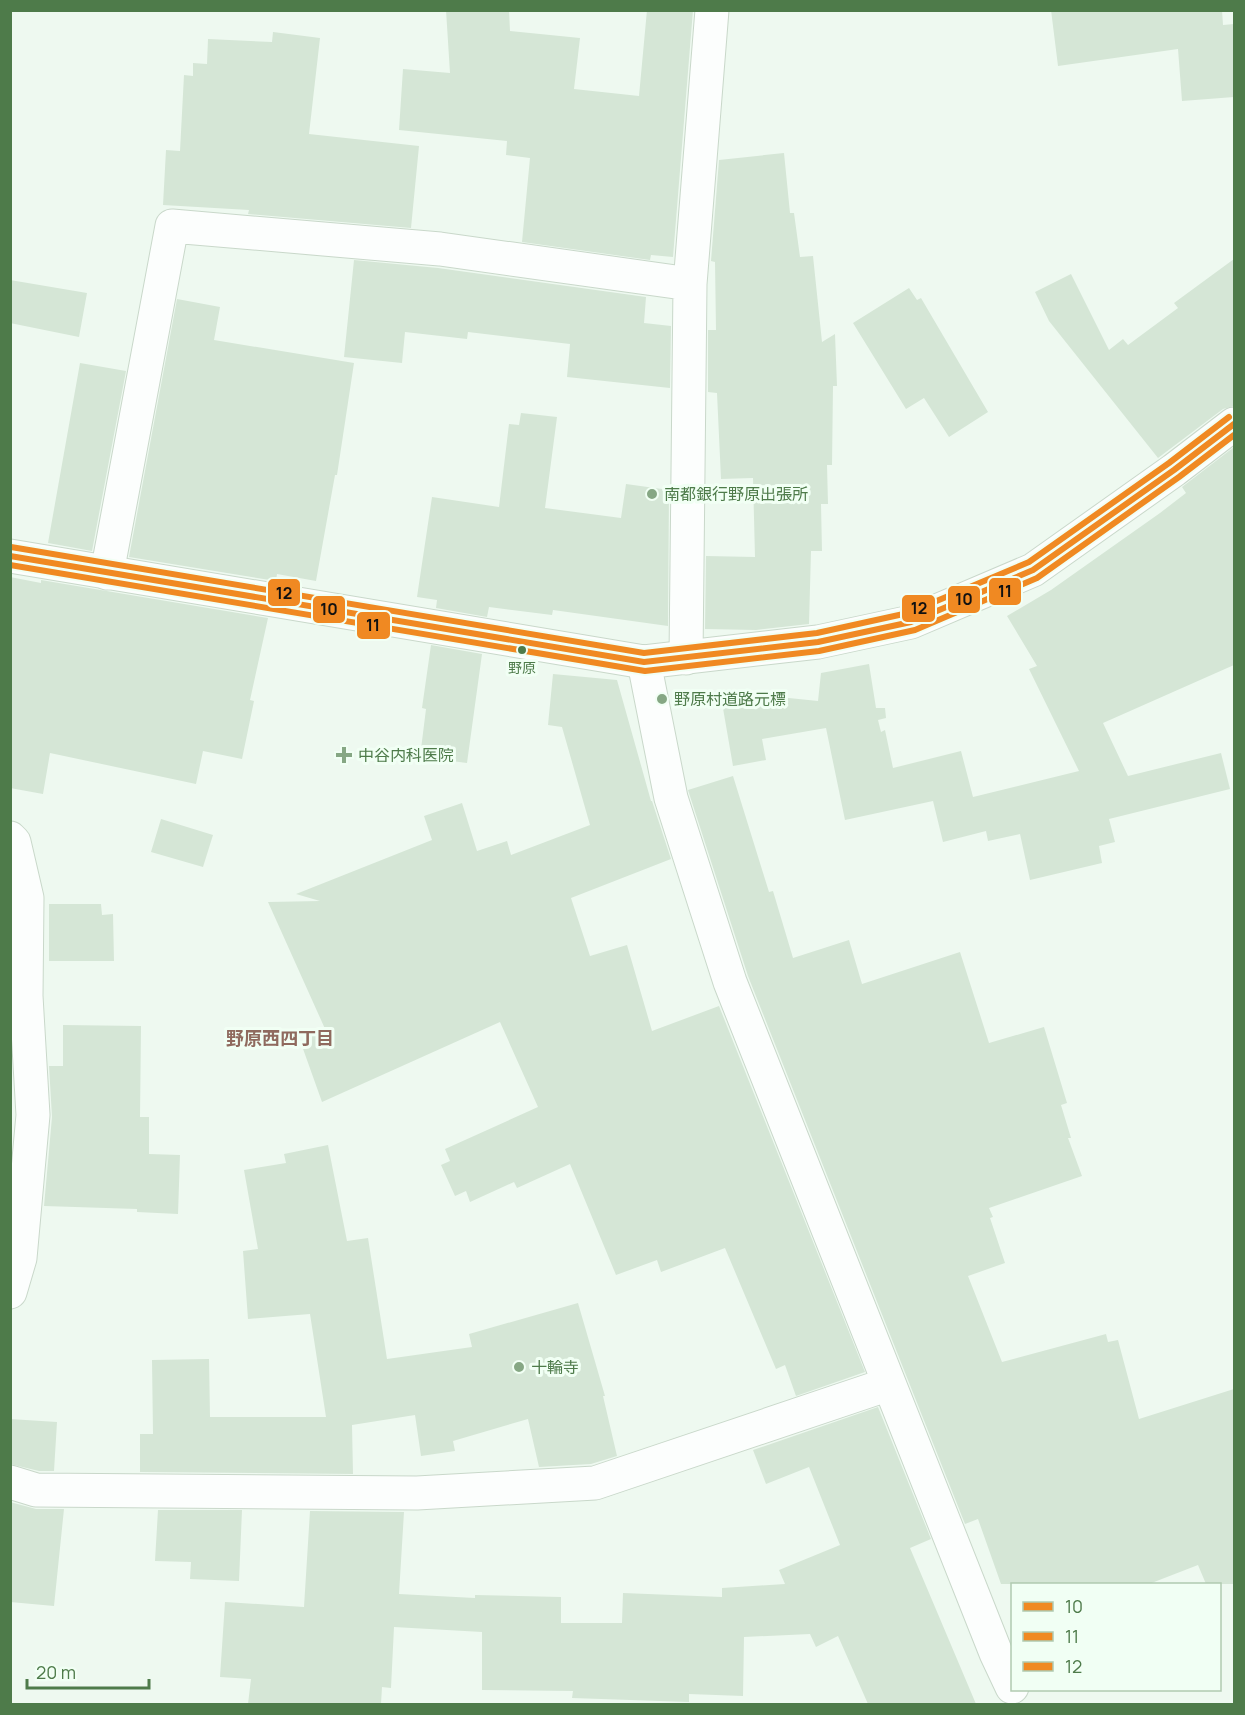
<svg xmlns="http://www.w3.org/2000/svg" width="1245" height="1715" font-family="Manrope,'Noto Sans JP',sans-serif">
  <style>
    .building { fill: #d5e6d6 }
    .lines { fill: none; stroke-linecap: round; stroke-linejoin: round }
    .street-casing { stroke: #c9d8ca; stroke-width: 35 }
    .secondary-casing { stroke: #c9d8ca; stroke-width: 35 }
    .street { stroke: #fcfefd; stroke-width: 33 }
    .secondary { stroke: #fcfefd; stroke-width: 33 }
    .bus-1-casing { stroke: #f1fff4; stroke-width: 10 }
    .bus-2-casing { stroke: #f1fff4; stroke-width: 10 }
    .bus-3-casing { stroke: #f1fff4; stroke-width: 10 }
    .bus-1 { stroke: #f08922; stroke-width: 6 }
    .bus-2 { stroke: #f08922; stroke-width: 6 }
    .bus-3 { stroke: #f08922; stroke-width: 6 }
    .poi-dot { fill: #86a784; stroke: #f1fff4; stroke-width: 2 }
    .bus-dot { fill: #4e7b4a; stroke: #f1fff4; stroke-width: 2 }
    .labels { text-anchor: middle; dominant-baseline: central; stroke-width: 6; stroke-linejoin: round; paint-order: stroke }
    .bus-label { font-size: 14px; fill: #4e7b4a; stroke: #f1fff4 }
    .poi-label { font-size: 16px; fill: #4e7b4a; stroke: #f1fff4; text-anchor: start }
    .neighbourhood-label { font-size: 18px; font-weight: bold; fill: #8f6a5e; stroke: #f1fff4 }
    .line-badge { stroke: #f1fff4; stroke-width: 2 }
    .pale-badge-label { font-size: 16px; text-anchor: middle; font-weight: bold; fill: #111 }
  </style>
  <rect width="100%" height="100%" fill="#eef9f0"/>
  <path class="building" d="M446,10H509L510,31L580,38L574,89L639,96L647,10H693L673,257L651,255L650,260L522,242L530,158L506,155L507,141L399,130L403,69L450,73Z
    M1051,10H1222L1223,25L1234,24V97L1182,101L1178,49L1058,66Z
    M273,32L320,38L309,134L419,146L411,228L248,214L249,210L163,205L166,150L180,151L184,75L193,76V63L207,64L208,39L272,42Z
    M784,153L790,213H794L800,257L813,256L822,342L835,334L837,386H833L832,465H827L828,504H821L822,551H811L809,624L756,630L705,629L706,556L755,557L753,478L721,479L717,393L708,392V330H716L715,262L711,261L719,160Z
    M1234,259V406L1223,409L1158,458L1049,321L1035,292L1071,274L1109,350L1123,339L1128,345L1178,308L1174,303Z
    M354,260L438,268L646,297L644,323L671,326L670,388L567,377L570,344L468,332L467,339L405,332L402,363L344,357Z
    M10,280L87,293L79,337L10,323Z
    M909,288L917,300L921,298L988,412L949,437L924,398L906,409L853,323Z
    M177,299L220,307L214,340L354,363L337,475H335L316,581L277,574L276,581L129,557Z
    M80,363L126,371L92,551L48,543Z
    M521,413L557,417L545,508L621,518L626,484L669,490L668,626L553,610L552,615L489,607L487,617L436,608L437,600L417,597L432,497L499,507L509,424L519,425Z
    M1234,447V665L1103,723L1128,776L1221,753L1230,789L1109,819L1115,842L1099,846L1102,863L1030,880L1020,834L988,841L986,831L943,842L933,801L845,820L826,728L762,739L766,760L733,766L720,691L818,701L821,673L869,664L876,708H885L886,718L878,720L881,732L885,730L893,768L961,751L973,797L1079,771L1029,669L1037,666L1007,616L1051,590L1160,513L1186,493L1182,487Z
    M10,577L41,583V580L268,618L250,700L254,701L242,759L203,751L196,784L50,753L43,794L10,788Z
    M431,645L482,654L467,763L420,757L426,709L422,708Z
    M553,674L617,680L651,801H652L671,859L571,898L590,956L627,945L652,1031L719,1006L865,1372L796,1396L785,1365L776,1369L725,1248L661,1272L657,1260L616,1275L570,1164L517,1188L514,1182L470,1202L466,1191L455,1196L441,1165L450,1161L445,1149L538,1107L500,1022L322,1102L302,1046L306,1045L304,1039L326,1031L268,902L320,901L296,894L432,840L424,816L462,803L477,851L507,841L511,855L590,825L562,727L548,725Z
    M733,776L769,892L773,891L793,958L849,940L862,984L960,952L989,1043L1044,1027L1067,1103L1061,1105L1071,1138H1068L1082,1176L989,1208L993,1217L990,1218L1005,1263L968,1276L1002,1362L1106,1334L1108,1342L1118,1340L1139,1419L1234,1389V1584H1206L1198,1565L1149,1584H1001L978,1519L965,1524L748,976L688,790Z
    M161,819L213,835L203,867L151,852Z
    M49,904H101L102,915L113,914L114,961H49Z
    M63,1025L141,1026L140,1117H149V1154L180,1155L178,1214L137,1212V1209L44,1206L52,1117L49,1066H63Z
    M328,1145L347,1241L368,1238L387,1359L472,1347L469,1334L578,1303L605,1396H603L617,1456L591,1464L539,1467L528,1419L453,1441L455,1451L421,1456L415,1415L352,1425L353,1474L140,1472V1434H153L152,1360L209,1359L210,1417H326L310,1314L248,1319L243,1251L258,1249L244,1170L286,1163L284,1154Z
    M878,1407L931,1539L910,1548L976,1704H868L838,1636L816,1647L810,1634L744,1637L743,1696L689,1694V1702L572,1698L573,1691L482,1690V1632L394,1627L391,1688L382,1687L381,1704H248L251,1679L220,1677L225,1602L304,1607L310,1511L404,1512L399,1594L475,1598V1595L561,1597V1623H622L623,1593L722,1597V1588L785,1584L779,1570L840,1545L809,1467L766,1484L753,1450Z
    M10,1419L57,1422L54,1471H39L10,1464Z
    M10,1502L36,1509H64L54,1606L10,1602Z
    M158,1510H242L239,1581L190,1579L191,1562L155,1561Z"/>
  <g class="lines">
    <defs>
      <path id="street" d="M107,573L172,226L440,249L690,284
        M686,658L690,284L712,10
        M644,662L671,798L730,982L996,1653L1012,1687
        M10,838L14,842L27,898L26,996L33,1115L20,1258L10,1292
        M10,1482L36,1490L417,1493L595,1483L889,1384"/>
      <path id="secondary" d="M10,556L644,662L818,642L911,622L1033,570L1174,470L1234,424"/>
    </defs>
    <use href="#street" class="street-casing"/>
    <use href="#secondary" class="secondary-casing"/>
    <use href="#street" class="street"/>
    <use href="#secondary" class="secondary"/>
    <defs>
      <path id="bus-1" d="M10,556L644,662L818,642L911,622L1033,570L1174,470L1234,424"/>
      <path id="bus-2" d="M10,565L645,671L819,651L915,630L1037,578L1179,477L1234,435"/>
      <path id="bus-3" d="M11,547L644,653L817,633L908,613L1029,562L1169,463L1229,417"/>
    </defs>
    <use href="#bus-1" class="bus-1-casing"/>
    <use href="#bus-2" class="bus-2-casing"/>
    <use href="#bus-3" class="bus-3-casing"/>
    <use href="#bus-1" class="bus-1"/>
    <use href="#bus-2" class="bus-2"/>
    <use href="#bus-3" class="bus-3"/>
  </g>
  <g class="poi-dot">
    <circle cx="652" cy="494" r="6"/>
    <circle cx="662" cy="699" r="6"/>
    <path d="M341 746h6v6h6v6h-6v6h-6v-6h-6v-6h6z"/>
    <circle cx="519" cy="1367" r="6"/>
  </g>
  <circle class="bus-dot" cx="522" cy="650" r="5"/>
  <g class="labels">
    <g class="bus-label">
      <text x="522" y="667">野原</text>
    </g>
    <g class="poi-label">
      <text x="664" y="494">南都銀行野原出張所</text>
      <text x="674" y="699">野原村道路元標</text>
      <text x="358" y="755">中谷内科医院</text>
      <text x="531" y="1367">十輪寺</text>
    </g>
    <g class="neighbourhood-label">
      <text x="280" y="1038">野原西四丁目</text>
    </g>
  </g>
  <g class="line-badge">
    <rect x="988" y="577" width="34" height="29" rx="6" fill="#f08922"/>
    <rect x="267" y="578" width="34" height="29" rx="6" fill="#f08922"/>
    <rect x="947" y="585" width="34" height="29" rx="6" fill="#f08922"/>
    <rect x="901" y="594" width="35" height="29" rx="6" fill="#f08922"/>
    <rect x="312" y="595" width="34" height="29" rx="6" fill="#f08922"/>
    <rect x="356" y="611" width="35" height="29" rx="6" fill="#f08922"/>
  </g>
  <g class="pale-badge-label">
    <text x="1005" y="597">11</text>
    <text x="284" y="599">12</text>
    <text x="964" y="605">10</text>
    <text x="919" y="614">12</text>
    <text x="329" y="615">10</text>
    <text x="373" y="631">11</text>
  </g>
  <rect width="1245" height="1715" fill="none" stroke="#4e7b4a" stroke-width="24"/>
  <rect x="1011" y="1583" width="210" height="108" fill="#f1fff4" stroke="#b0cab0" stroke-width="1.5"/>
  <rect x="1023" y="1602" width="30" height="9" fill="#f08922" stroke="#b0cab0" stroke-width="1.5"/>
  <text x="1065" y="1613" font-size="18" fill="#4e7b4a">10</text>
  <rect x="1023" y="1632" width="30" height="9" fill="#f08922" stroke="#b0cab0" stroke-width="1.5"/>
  <text x="1065" y="1643" font-size="18" fill="#4e7b4a">11</text>
  <rect x="1023" y="1662" width="30" height="9" fill="#f08922" stroke="#b0cab0" stroke-width="1.5"/>
  <text x="1065" y="1673" font-size="18" fill="#4e7b4a">12</text>
  <path d="M27 1679v9h122v-9" fill="none" stroke="#4e7b4a" stroke-width="3"/>
  <text x="36" y="1679" font-size="18" fill="#4e7b4a" stroke="#f1fff4" stroke-width="4.5" paint-order="stroke">20 m</text>
</svg>
